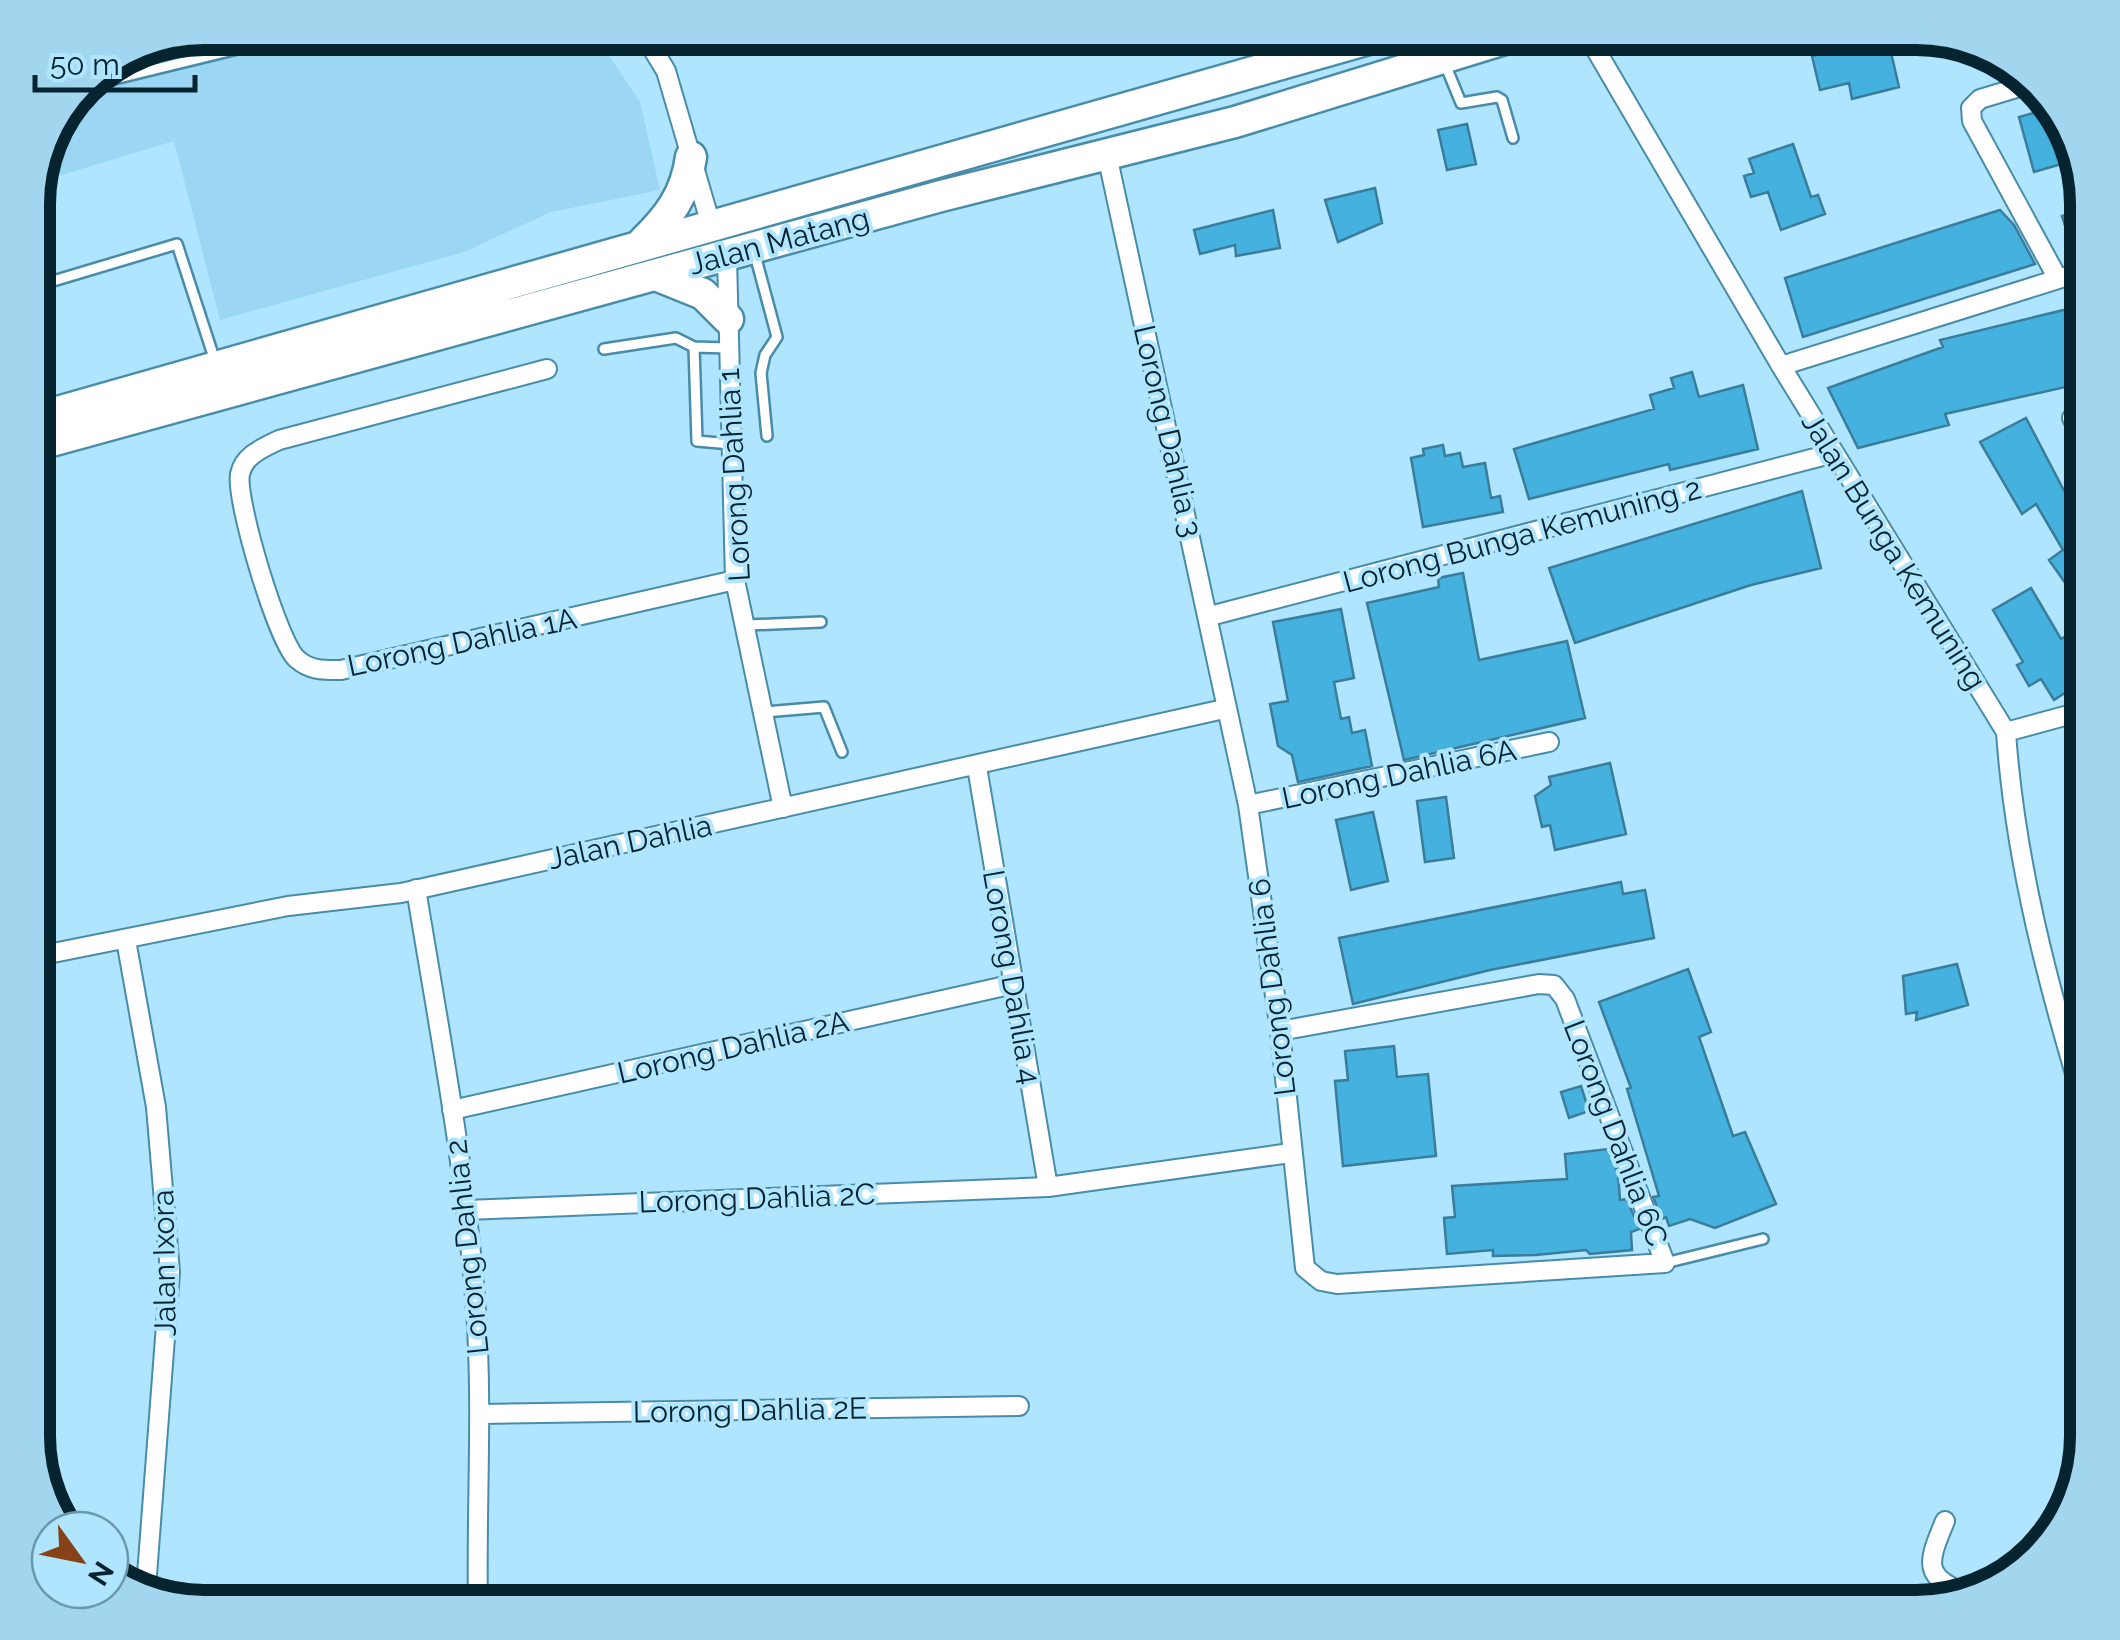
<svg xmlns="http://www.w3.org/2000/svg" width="2120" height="1640" font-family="Raleway,sans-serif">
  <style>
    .built { fill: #9bd7f3 }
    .building { fill: #45b1de; stroke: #397d9b; stroke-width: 2.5 }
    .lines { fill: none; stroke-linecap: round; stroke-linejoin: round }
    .service-casing { stroke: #488caa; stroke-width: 14 }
    .minor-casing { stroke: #488caa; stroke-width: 22 }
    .primary-casing { stroke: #488caa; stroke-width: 35 }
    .service { stroke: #fff; stroke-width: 9 }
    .minor { stroke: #fff; stroke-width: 18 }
    .primary { stroke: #fff; stroke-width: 30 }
    .labels { text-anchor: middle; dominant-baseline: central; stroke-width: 8; stroke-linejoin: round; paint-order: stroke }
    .street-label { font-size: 30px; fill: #062430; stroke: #afe5ff }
    .rim { fill: none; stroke: #062430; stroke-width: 12 }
  </style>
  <rect width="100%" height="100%" fill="#afe5ff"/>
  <path class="built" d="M204,33H594L640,102L660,190L551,212L464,252L220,320L174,141L35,183L50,128L90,75Z"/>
  <path class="building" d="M1864,43L1866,54L1890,48L1899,87L1852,99L1849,83L1820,90L1812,56Z
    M2047,109L2048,115L2057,112L2070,128L2072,161L2034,172L2019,117Z
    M1467,124L1476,164L1447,170L1438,130Z
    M1793,144L1811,197L1818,195L1825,214L1781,230L1768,192L1751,197L1744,176L1754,173L1749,159Z
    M1375,188L1382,223L1338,242L1325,200Z
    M2088,207V250L2074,255L2062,216Z
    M1273,210L1280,248L1236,256L1235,245L1200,254L1194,230Z
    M2000,210L2014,225L2035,264L1803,337L1785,278Z
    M2080,306L2088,336V382L1945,414L1949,425L1858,448L1828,388L1943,347L1940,340Z
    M1692,372L1699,397L1743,385L1758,449L1670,470L1669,464L1529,499L1514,449L1654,409L1650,395L1674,388L1671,378Z
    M2026,418L2070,502L2080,495L2088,506V581L2071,591L2049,560L2063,550L2036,504L2022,514L1980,442Z
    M1443,445L1445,456L1460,453L1463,467L1485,463L1491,498L1500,496L1503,512L1423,527L1411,458L1424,455L1423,449Z
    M1802,491L1821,568L1751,585L1575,643L1549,568Z
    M1463,573L1479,660L1567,641L1585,718L1404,760L1367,603L1439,587L1438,578Z
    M2031,588L2061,639L2066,636L2086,679L2054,700L2041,679L2029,686L2017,665L2023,662L1993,610Z
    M1341,609L1354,678L1334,682L1341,719L1349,717L1352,733L1365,730L1372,766L1298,782L1292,755L1278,746L1270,704L1288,701L1273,622Z
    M1610,763L1626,834L1555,850L1550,825L1542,827L1535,796L1551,785L1549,777Z
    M1446,797L1454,858L1425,862L1417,801Z
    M1373,812L1388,881L1351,890L1336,820Z
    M1621,882L1623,894L1645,890L1654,938L1490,970L1353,1004L1339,938Z
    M1957,964L1968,1005L1916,1020L1917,1012L1906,1014L1903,976Z
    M1688,969L1711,1032L1699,1037L1733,1136L1745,1132L1776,1204L1715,1228L1690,1219L1669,1226L1666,1217L1662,1219L1653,1197L1659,1196L1627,1089L1631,1088L1599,1002Z
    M1394,1046L1397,1077L1428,1074L1436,1156L1343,1166L1335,1081L1348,1080L1345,1051Z
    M1581,1086L1589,1111L1569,1118L1561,1092Z
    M1608,1149L1618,1173L1620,1200L1627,1199L1639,1229L1631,1232L1632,1250L1590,1254L1586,1250L1536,1255L1493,1256V1250L1447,1254L1444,1218L1455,1217L1452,1186L1567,1179L1565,1154Z"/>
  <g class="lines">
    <defs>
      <path id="service" d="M1445,64L1461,103L1497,97L1502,100L1513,138
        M82,87L303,33
        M754,251L777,337L765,355L761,373L767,436
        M33,287L177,244L216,364
        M694,347L697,441L731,444
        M604,349L676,338L694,347L728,348
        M748,625L821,622
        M765,712L824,707L842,752
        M1665,1263L1763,1239"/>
      <path id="minor" d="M643,33L666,71L711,225
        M1586,33L1781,366L2006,732C2015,863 2049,989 2087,1114
        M2033,83L1980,99L1971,108L1972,121L2058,279
        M1107,155L1248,805L1280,1031L1305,1268L1321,1281L1337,1284L1665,1263L1565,999L1554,985L1539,984L1280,1031
        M727,257L735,580L783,808
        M1781,366L2087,270
        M547,369L279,440C263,448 244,455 240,474C235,499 278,643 297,659C310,671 325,670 341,670L735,580
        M2072,418L2087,445
        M1210,616L1834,453
        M2006,732L2087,710
        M977,767L1048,1187
        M1248,805L1549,742
        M416,889C439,1029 466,1169 476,1311C483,1410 476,1508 478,1607
        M126,940L156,1107L170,1272L146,1588
        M33,957L288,906L401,893L1224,709
        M452,1110L1014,984
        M467,1210L1048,1187L1290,1153
        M481,1414L1019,1406
        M1945,1521C1927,1564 1922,1577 1969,1595"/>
      <path id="primary" d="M643,242C669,217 686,194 691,157
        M656,275L703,294L728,319
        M33,419C485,289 939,165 1390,33
        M33,446L941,196L1235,122L1524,33"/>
    </defs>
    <use href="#service" class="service-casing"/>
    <use href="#minor" class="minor-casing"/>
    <use href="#primary" class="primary-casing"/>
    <use href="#service" class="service"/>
    <use href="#minor" class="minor"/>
    <use href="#primary" class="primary"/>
  </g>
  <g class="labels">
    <g class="street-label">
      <text transform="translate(779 241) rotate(-15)">Jalan Matang</text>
      <text transform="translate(1168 431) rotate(77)">Lorong Dahlia 3</text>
      <text transform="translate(734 475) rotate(-93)">Lorong Dahlia 1</text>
      <text transform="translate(1522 535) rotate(-15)">Lorong Bunga Kemuning 2</text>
      <text transform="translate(1894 551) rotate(58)">Jalan Bunga Kemuning</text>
      <text transform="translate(462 642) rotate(-12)">Lorong Dahlia 1A</text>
      <text transform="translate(1399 774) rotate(-12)">Lorong Dahlia 6A</text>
      <text transform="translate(630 842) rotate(-12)">Jalan Dahlia</text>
      <text transform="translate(1012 977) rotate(80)">Lorong Dahlia 4</text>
      <text transform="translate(1272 987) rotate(-97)">Lorong Dahlia 6</text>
      <text transform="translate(733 1047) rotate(-13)">Lorong Dahlia 2A</text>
      <text transform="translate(1616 1133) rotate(69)">Lorong Dahlia 6C</text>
      <text transform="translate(757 1198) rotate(-2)">Lorong Dahlia 2C</text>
      <text transform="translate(467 1247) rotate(-96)">Lorong Dahlia 2</text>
      <text transform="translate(164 1263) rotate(-91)">Jalan Ixora</text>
      <text transform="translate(750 1410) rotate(-1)">Lorong Dahlia 2E</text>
    </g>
  </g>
  <path d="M0 0H2120V1640H0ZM204 50H1916A154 154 0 0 1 2070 204V1436A154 154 0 0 1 1916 1590H204A154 154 0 0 1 50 1436V204A154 154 0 0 1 204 50Z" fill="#a1d6ee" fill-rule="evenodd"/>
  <path class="rim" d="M204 50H1916A154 154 0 0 1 2070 204V1436A154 154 0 0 1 1916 1590H204A154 154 0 0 1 50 1436V204A154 154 0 0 1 204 50Z"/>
  <g transform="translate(80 1560) rotate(123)"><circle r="48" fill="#afe5ff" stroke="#6b98ac" stroke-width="2.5"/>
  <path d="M0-8L18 38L0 25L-18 38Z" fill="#874317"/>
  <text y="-15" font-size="28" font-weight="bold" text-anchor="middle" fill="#062430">N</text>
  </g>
  <path d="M35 75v15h160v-15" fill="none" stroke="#062430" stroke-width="5"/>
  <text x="50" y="75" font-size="30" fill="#062430" stroke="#afe5ff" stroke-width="8" paint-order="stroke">50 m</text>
</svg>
